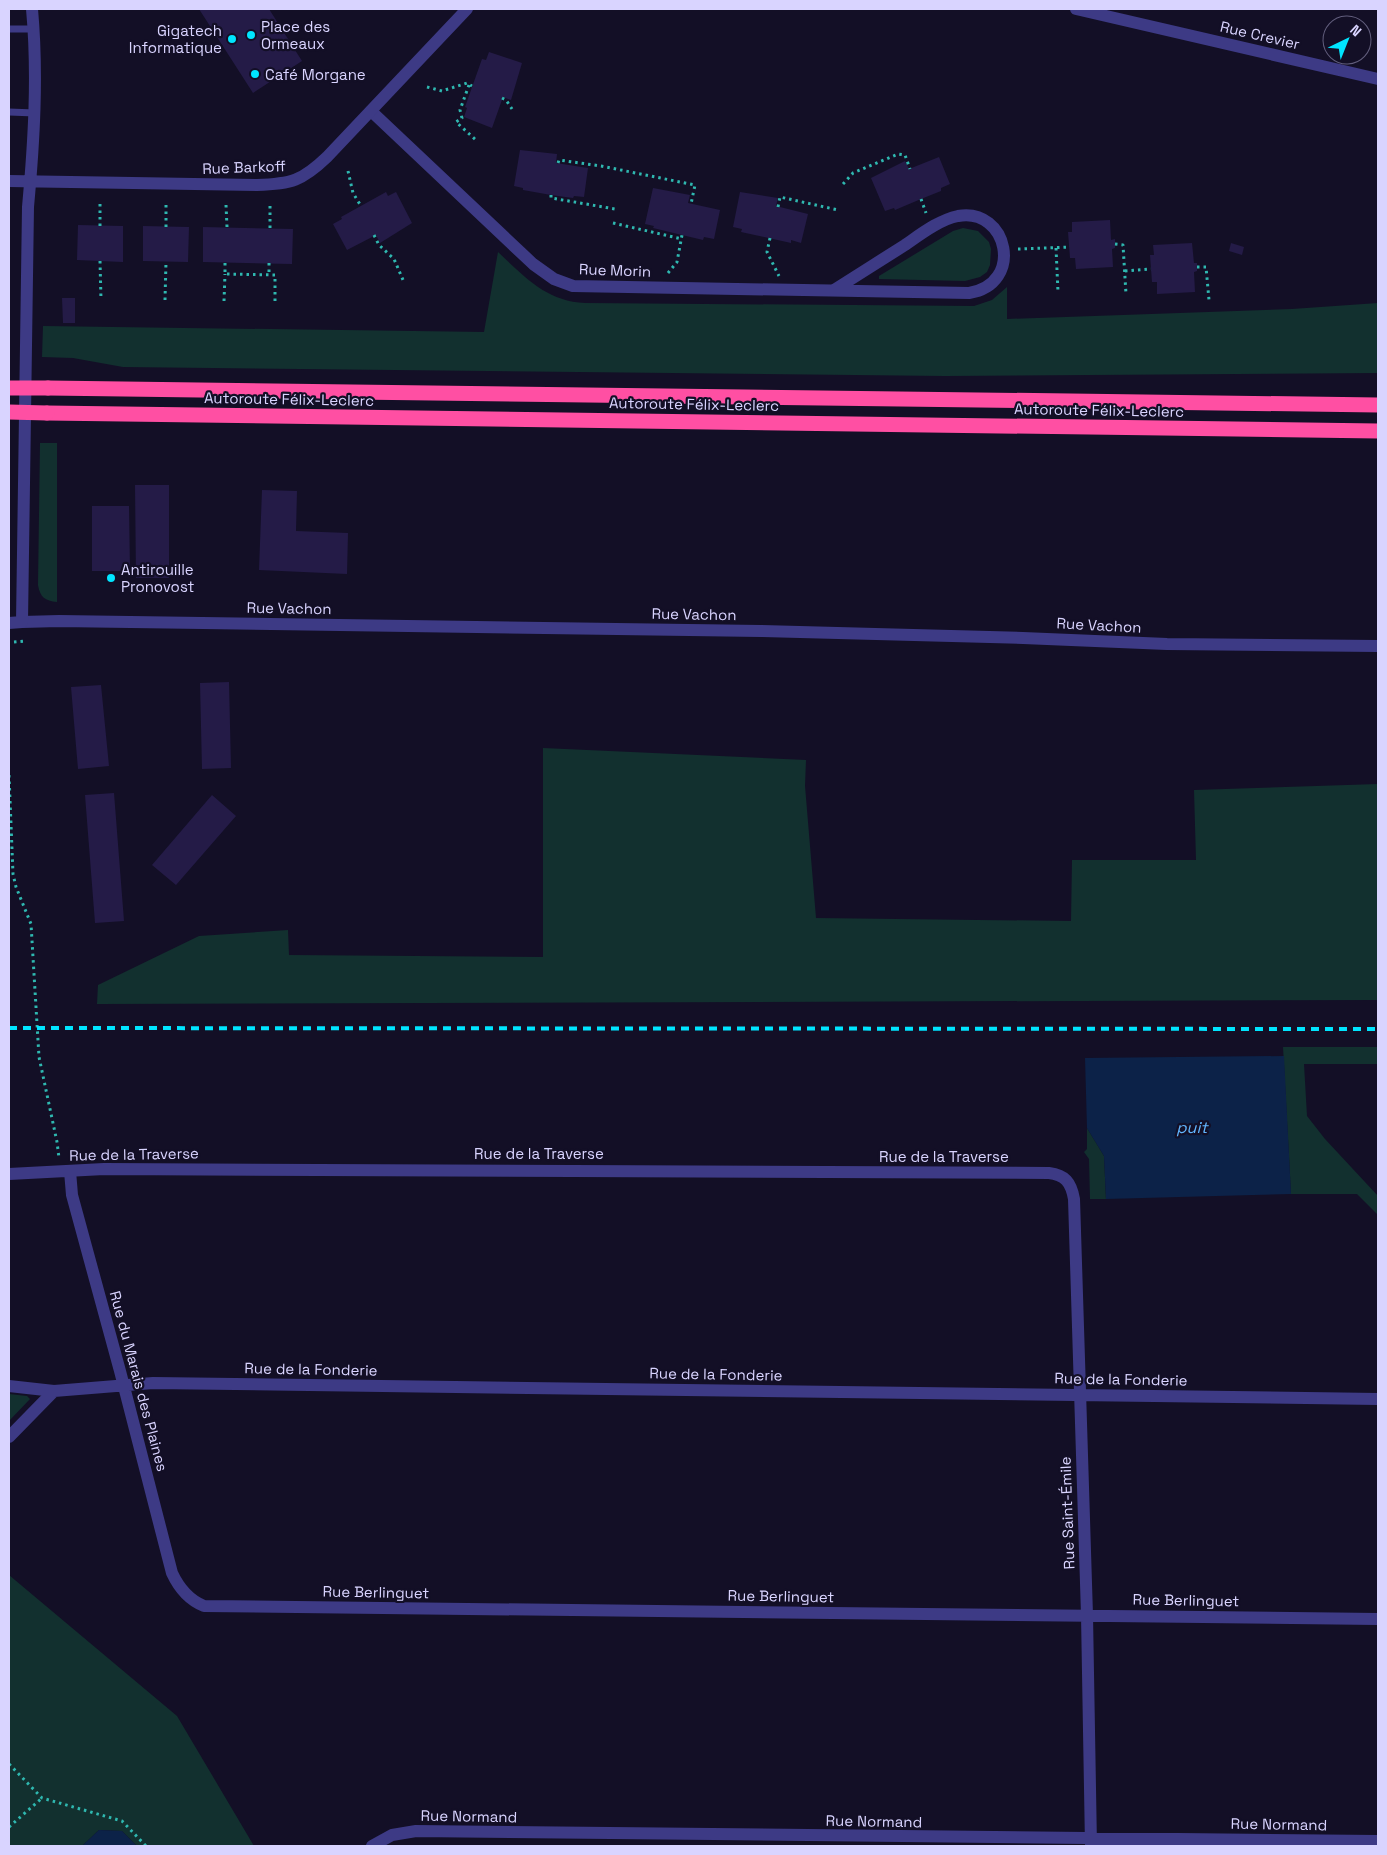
<svg xmlns="http://www.w3.org/2000/svg" width="1387" height="1855" font-family="'Space Grotesk',sans-serif">
  <style>
    .green { fill: #12302f }
    .water { fill: #0c2248 }
    .building { fill: #241b47 }
    .lines { fill: none; stroke-linecap: round; stroke-linejoin: round }
    .path { stroke: #2fb8b0; stroke-width: 3; stroke-dasharray: 2.5 4; stroke-linecap: butt }
    .service { stroke: #3d3a85; stroke-width: 7 }
    .minor { stroke: #3d3a85; stroke-width: 12 }
    .tertiary { stroke: #3d3a85; stroke-width: 12 }
    .motorway { stroke: #ff4fa3; stroke-width: 15 }
    .rail { stroke: #00e5ff; stroke-width: 4; stroke-dasharray: 8 6; stroke-linecap: butt }
    .motorway-bridge { stroke: #ff4fa3; stroke-width: 15 }
    .poi-dot { fill: #00e5ff; stroke: #130f26; stroke-width: 2 }
    .labels { text-anchor: middle; dominant-baseline: central; stroke-width: 4.5; stroke-linejoin: round; paint-order: stroke }
    .poi-label { font-size: 15px; fill: #d9d4ff; stroke: #130f26; text-anchor: start }
    .street-label { font-size: 15px; fill: #d9d4ff; stroke: #130f26 }
    .water-label { font-size: 16px; font-style: italic; fill: #62b6ff; stroke: #130f26 }
  </style>
  <rect width="100%" height="100%" fill="#130f26"/>
  <path class="green" d="M963,228L978,231L989,242L991,249L990,265L987,272L980,277L965,281L879,279V276L953,231Z
    M498,252C525,277 546,301 585,303L974,306L992,300L1007,287V319L1292,309L1378,303V373L945,376L123,367L73,358L42,357L43,326L484,332Z
    M40,443H57V602C45,601 40,597 38,585Z
    M543,748L806,760L805,786L816,918L1071,921L1072,860H1196L1194,790L1378,784V1000L97,1004L98,985L199,936L288,930L289,955L543,957Z
    M1283,1047H1378V1064H1304L1307,1116L1325,1139L1378,1196V1215L1357,1194H1291Z
    M1087,1128L1104,1156L1106,1199H1090L1089,1159L1084,1152L1087,1149Z
    M9,1394L27,1396L30,1399L9,1421Z
    M9,1575L177,1716L254,1846H137L122,1831L99,1830L82,1846H9Z"/>
  <path class="water" d="M1284,1056L1291,1194L1106,1199L1104,1156L1087,1128L1085,1058Z
    M99,1830L122,1831L137,1846H82Z"/>
  <path class="building" d="M199,9H269L302,61L253,93Z
    M489,52L522,63L511,100L503,97L492,128L464,117L467,108L465,107L482,59L486,60Z
    M520,150L557,154L556,163L588,168L584,197L574,196L573,198L551,195L523,190V188L514,186Z
    M939,157L950,184L941,188V191L921,199L895,210L894,208L885,211L871,178L905,161L909,169Z
    M653,188L690,195L688,203L720,210L714,239L704,237L703,240L682,235L653,228L654,226L645,224Z
    M386,192L388,196L396,192L412,223L380,243L376,235L347,250L333,224L342,219L341,217Z
    M740,192L778,198L776,206L808,214L801,243L791,240V243L741,232L742,229L733,227Z
    M1110,220L1111,240L1115,239V248L1112,249L1113,267L1076,269L1075,258H1070L1068,232H1072V222Z
    M78,225L123,226V262L77,260Z
    M143,226L189,227L188,262L143,261Z
    M203,227L293,229L292,264L203,262Z
    M1192,243L1194,263H1197V271L1194,272L1195,292L1157,294V282H1152L1150,255H1154L1153,245Z
    M1231,243L1244,247L1242,255L1229,251Z
    M62,298H75V323H63Z
    M135,485H169V578H136Z
    M262,490L297,491L296,531L348,533L347,574L259,570Z
    M92,506H129L130,571H92Z
    M229,682L231,768L202,769L200,683Z
    M101,685L109,766L78,769L71,687Z
    M114,793L124,921L95,923L85,795Z
    M212,795L236,816L176,885L152,865Z"/>
  <g class="lines">
    <path class="path" d="M469,85L460,110L462,118L456,122L476,140
      M427,87L442,91L467,83L472,86
      M502,98L506,100L512,109
      M558,163L559,160L601,166L695,185L691,204
      M348,171L353,193L361,206
      M843,184L853,173L898,154L905,155L910,169
      M551,195V198L615,209
      M921,199L926,213
      M100,204V226
      M226,205L227,227
      M778,207L780,197L838,210
      M613,223L682,239
      M166,227V205
      M270,228V206
      M374,235L379,245L394,259L403,280
      M770,238L767,252L779,276
      M1115,244L1123,245L1126,294
      M1056,248L1058,292
      M1018,249L1070,247
      M100,261L101,300
      M225,263V274L275,275V301
      M269,263V275
      M1197,267H1206L1209,300
      M1125,271L1151,269
      M668,273L677,262L682,235
      M165,300L166,262
      M224,301L225,274
      M14,642L25,641
      M9,775L13,874L16,887L31,924L39,1057L57,1142L59,1158
      M9,1764L42,1798L122,1821L146,1846
      M9,1827L42,1798"/>
    <path class="service" d="M9,29H34
      M9,112L35,113"/>
    <path class="minor" d="M1076,9L1378,79
      M371,111L533,264L554,279L573,286L969,293C1025,284 1008,207 958,216C939,220 921,234 905,245C881,260 858,275 834,290
      M22,622L59,621L761,631L1023,638L1167,644L1378,646
      M70,1171L72,1195L120,1371L172,1573C179,1588 189,1600 204,1606L1378,1619
      M9,1174L104,1169L1049,1173C1065,1175 1071,1182 1074,1199L1087,1615L1091,1846
      M9,1386L54,1391L153,1383L1378,1399
      M9,1437L54,1391
      M372,1846L392,1835L416,1831L1378,1841"/>
    <path class="tertiary" d="M9,181L257,185C291,184 302,181 327,157L467,9
      M9,623L22,622L28,207C34,141 38,75 32,9"/>
    <path class="motorway" d="M48,388L1378,405
      M47,413L1378,431"/>
    <path class="rail" d="M9,1028L1378,1029"/>
    <path class="motorway-bridge" d="M9,388H48
      M9,412L47,413"/>
  </g>
  <g class="poi-dot">
    <circle cx="251" cy="35" r="5"/>
    <circle cx="232" cy="39" r="5"/>
    <circle cx="255" cy="74" r="5"/>
    <circle cx="111" cy="578" r="5"/>
  </g>
  <g class="labels">
    <g class="poi-label">
      <text x="261" y="26">Place des<tspan x="261" dy="17">Ormeaux</tspan></text>
      <text x="222" y="30" text-anchor="end">Gigatech<tspan x="222" dy="17">Informatique</tspan></text>
      <text x="265" y="74">Café Morgane</text>
      <text x="121" y="569">Antirouille<tspan x="121" dy="17">Pronovost</tspan></text>
    </g>
    <g class="street-label">
      <text transform="translate(1260 35) rotate(13)">Rue Crevier</text>
      <text transform="translate(244 167) rotate(-2)">Rue Barkoff</text>
      <text transform="translate(615 270) rotate(2)">Rue Morin</text>
      <text transform="translate(289 399) rotate(1)">Autoroute Félix-Leclerc</text>
      <text transform="translate(694 404) rotate(1)">Autoroute Félix-Leclerc</text>
      <text transform="translate(1099 410) rotate(1)">Autoroute Félix-Leclerc</text>
      <text transform="translate(289 608) rotate(1)">Rue Vachon</text>
      <text transform="translate(694 614) rotate(1)">Rue Vachon</text>
      <text transform="translate(1099 625) rotate(3)">Rue Vachon</text>
      <text x="539" y="1153">Rue de la Traverse</text>
      <text transform="translate(134 1154) rotate(-1)">Rue de la Traverse</text>
      <text x="944" y="1156">Rue de la Traverse</text>
      <text transform="translate(311 1369) rotate(1)">Rue de la Fonderie</text>
      <text transform="translate(716 1374) rotate(1)">Rue de la Fonderie</text>
      <text transform="translate(1121 1379) rotate(1)">Rue de la Fonderie</text>
      <text transform="translate(139 1381) rotate(75)">Rue du Marais des Plaines</text>
      <text transform="translate(1067 1513) rotate(-92)">Rue Saint-Émile</text>
      <text transform="translate(376 1592) rotate(1)">Rue Berlinguet</text>
      <text transform="translate(781 1596) rotate(1)">Rue Berlinguet</text>
      <text transform="translate(1186 1600) rotate(1)">Rue Berlinguet</text>
      <text transform="translate(469 1816) rotate(1)">Rue Normand</text>
      <text transform="translate(874 1821) rotate(1)">Rue Normand</text>
      <text transform="translate(1279 1824) rotate(1)">Rue Normand</text>
    </g>
    <g class="water-label">
      <text x="1192" y="1127">puit</text>
    </g>
  </g>
  <rect width="1387" height="1855" fill="none" stroke="#d9d4ff" stroke-width="20"/>
  <g transform="translate(1347 40) rotate(43)"><circle r="24" fill="#130f26" stroke="#625e7d"/>
  <path d="M0-4L9 19L0 12L-9 19Z" fill="#00e5ff"/>
  <text y="-8" font-size="14" font-weight="bold" text-anchor="middle" fill="#d9d4ff">N</text>
  </g>
</svg>
